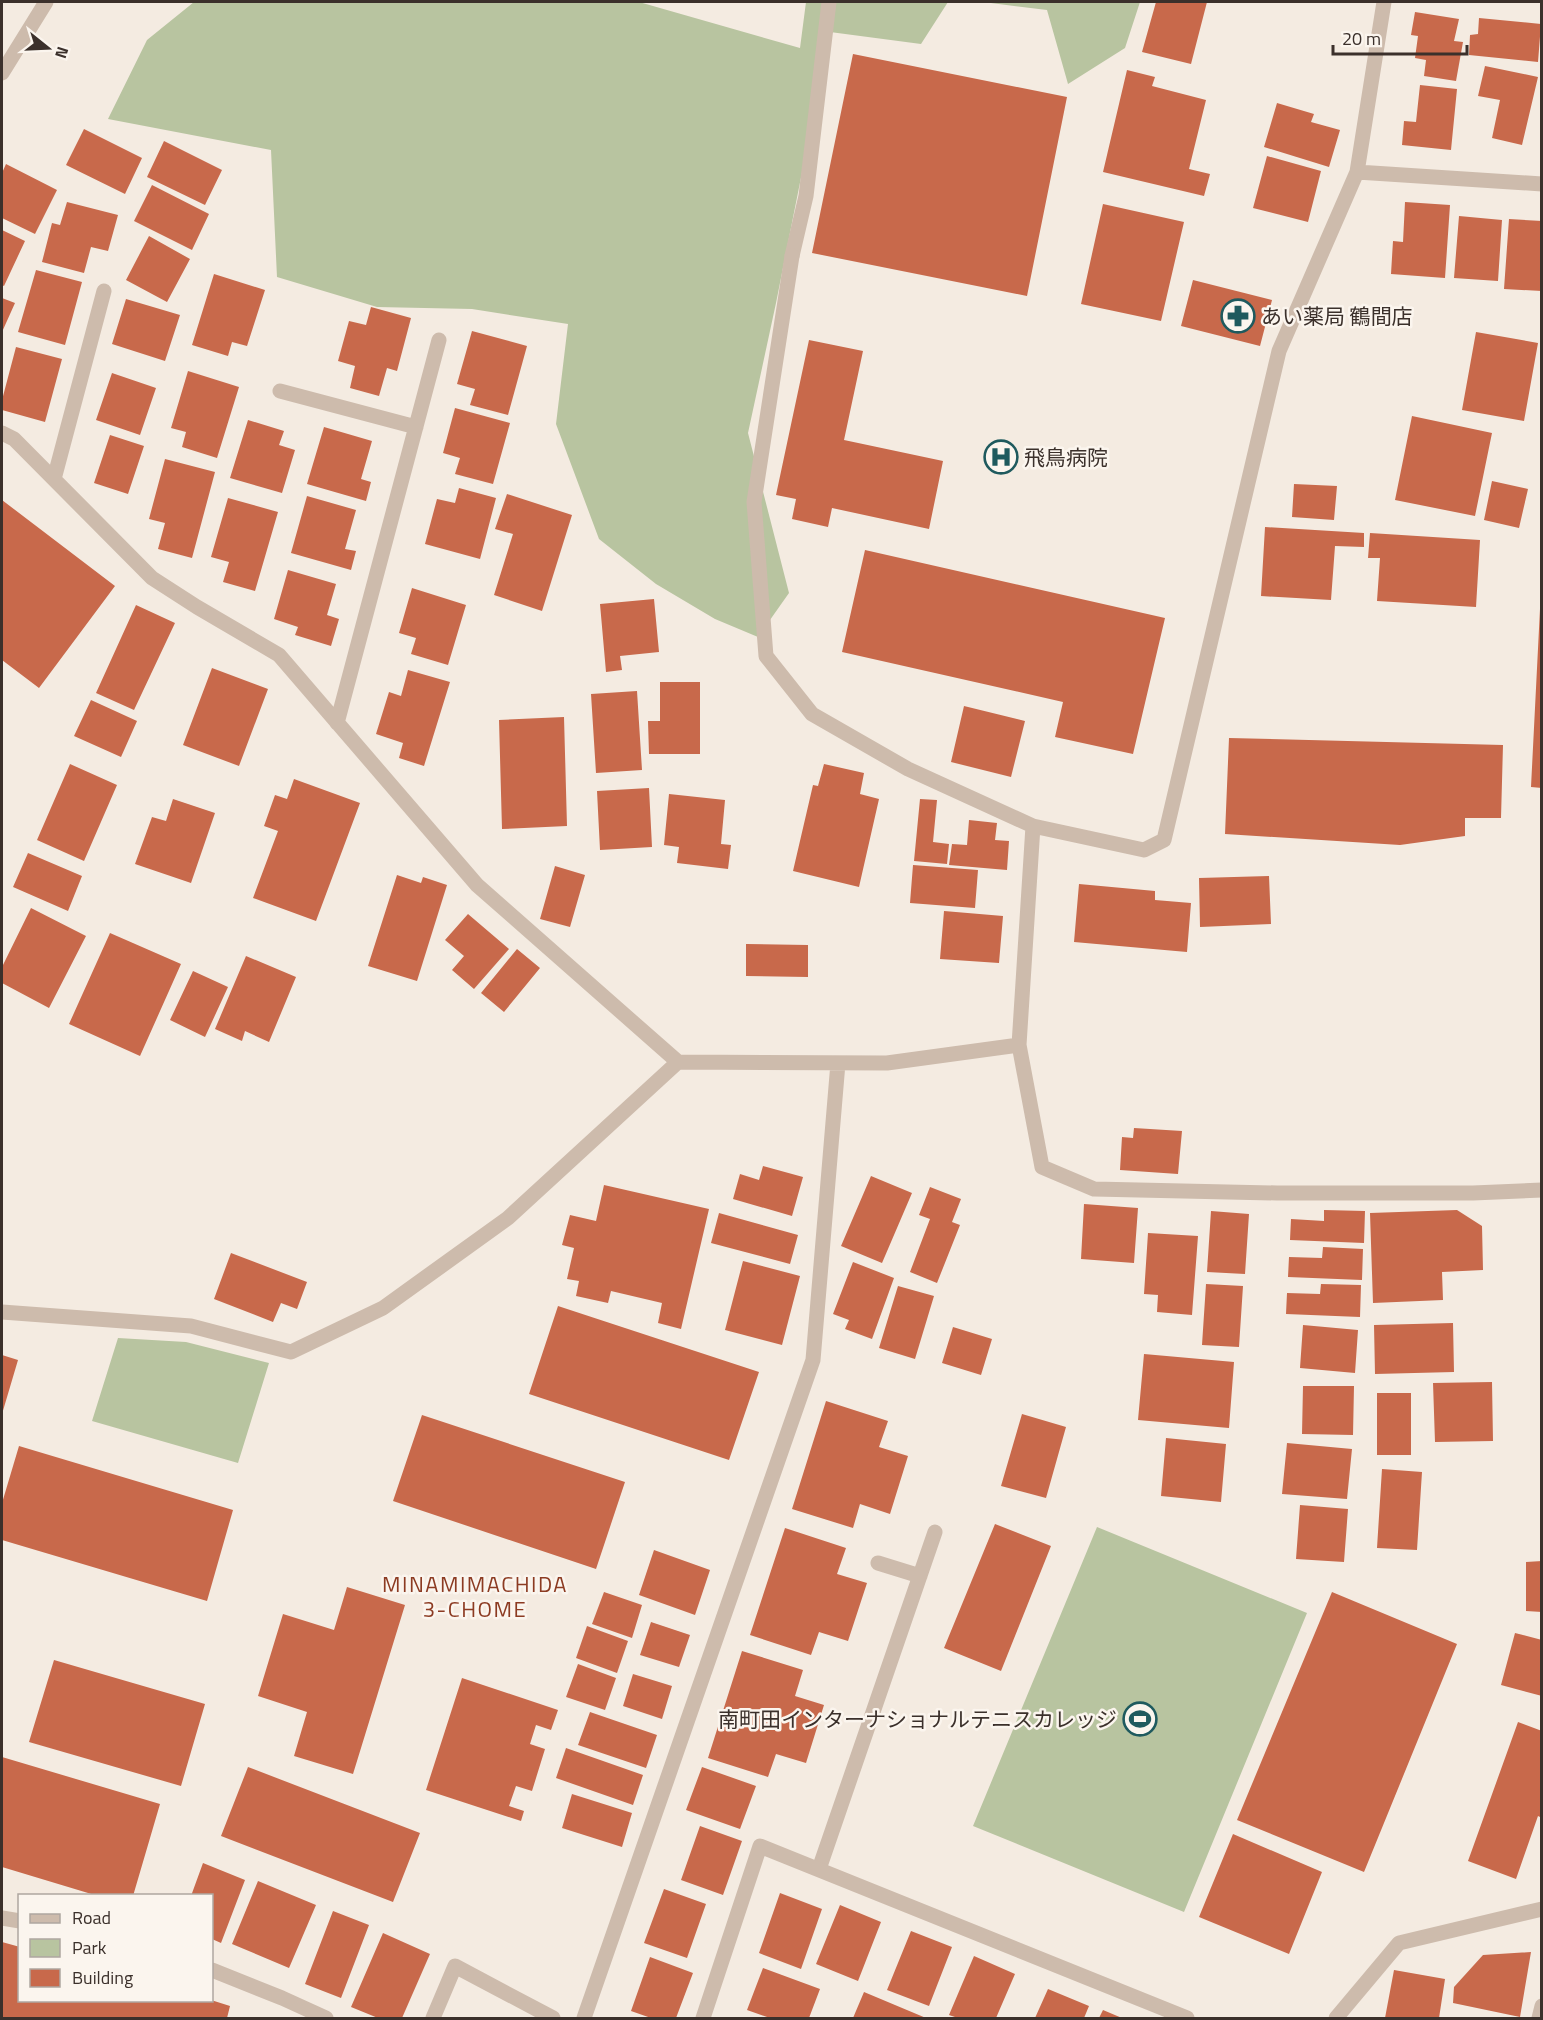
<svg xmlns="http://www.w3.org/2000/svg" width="1543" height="2020" font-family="'Titillium Web','Noto Sans JP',sans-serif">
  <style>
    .green { fill: #b8c4a0 }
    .building { fill: #c8694b }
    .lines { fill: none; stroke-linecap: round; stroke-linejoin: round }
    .service { stroke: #cdbbac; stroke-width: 15 }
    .minor { stroke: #cdbbac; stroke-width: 15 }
    .tertiary { stroke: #cdbbac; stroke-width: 15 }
    .labels { text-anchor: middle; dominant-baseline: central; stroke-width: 5; stroke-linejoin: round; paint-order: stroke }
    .poi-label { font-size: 21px; fill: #3b302b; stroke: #fbf5ee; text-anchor: start }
    .neighbourhood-label { font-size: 22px; letter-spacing: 1.5px; fill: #8c3b22; stroke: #fbf5ee }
  </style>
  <rect width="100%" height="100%" fill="#f4ebe1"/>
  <path class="green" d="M194,2H639L800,48L806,2H948L921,44L830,32L776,303L748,433L789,593L758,637L715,619L656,584L599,539L556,424L568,324L472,309L377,307L277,277L271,150L108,119L147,40Z
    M983,2H1140L1125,48L1068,84L1047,10Z
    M118,1338L186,1342L269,1363L238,1463L92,1421Z
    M1097,1527L1307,1613L1184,1912L973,1826Z"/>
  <path class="building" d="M1156,2H1207L1191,64L1142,52Z
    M1415,12L1459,19L1454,41L1463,42L1456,81L1424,76L1426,60L1415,58L1418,36L1411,35Z
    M1479,18L1541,24L1538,62L1469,55L1470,35L1478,34Z
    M853,54L1067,97L1027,296L812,253Z
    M1485,66L1538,77L1522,145L1492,138L1500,100L1478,96Z
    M1127,70L1155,77L1152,86L1206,100L1189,169L1210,174L1204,196L1103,172Z
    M1420,85L1457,89L1451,150L1402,145L1404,121L1416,122Z
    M1277,103L1314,114L1311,122L1340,130L1329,167L1264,147Z
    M84,129L142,158L125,194L66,165Z
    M164,141L222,170L205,205L147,177Z
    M1267,156L1321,171L1308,222L1253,208Z
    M6,164L57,190L35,234L2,218V173Z
    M152,185L209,214L192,250L134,221Z
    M67,202L118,215L108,251L91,247L84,273L42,262L52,223L60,225Z
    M1405,202L1450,205L1445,278L1391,274L1393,241L1403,242Z
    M1103,204L1184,222L1161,321L1081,304Z
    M1459,216L1502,220L1498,281L1454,278Z
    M1509,219L1542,221V291L1504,289Z
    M2,230L25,241L4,286L2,285Z
    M149,236L190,259L167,302L126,280Z
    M36,270L82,282L65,345L18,332Z
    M214,274L265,290L247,346L232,342L228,356L192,345Z
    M1193,280L1272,300L1260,346L1181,326Z
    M2,298L15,303L2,332Z
    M126,299L180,315L165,361L112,344Z
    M371,307L411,318L397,371L387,368L379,396L350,388L355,366L338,361L349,321L366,325Z
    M472,331L527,346L508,415L470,405L475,389L457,384Z
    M1476,332L1538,343L1524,421L1462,410Z
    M809,340L863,351L844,440L943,461L929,529L832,508L828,527L792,519L796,499L776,495Z
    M16,347L62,359L45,422L2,410V400Z
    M188,371L239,387L217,458L182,447L186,432L171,428Z
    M112,373L156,388L140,435L96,420Z
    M455,408L510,423L493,484L455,474L460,458L443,453Z
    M1412,416L1492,433L1475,516L1395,500Z
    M248,420L284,431L279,445L295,450L282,493L230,478Z
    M324,427L372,441L361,479L371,482L366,501L307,484Z
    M110,435L144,446L128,494L94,483Z
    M165,459L215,472L192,558L158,549L165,523L149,519Z
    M1492,481L1528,489L1519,528L1484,520Z
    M1294,484L1337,486L1334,520L1292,517Z
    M459,488L496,498L480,559L425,544L437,499L455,503Z
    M507,494L572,515L542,611L494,595L513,534L495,529Z
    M307,496L356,510L345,549L356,551L351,570L291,553Z
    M228,498L278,512L255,591L223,582L229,562L211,557Z
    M2,500L115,586L39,688L2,660Z
    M1265,527L1364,533V547L1335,546L1331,600L1261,596Z
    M1370,533L1480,540L1476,607L1377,601L1380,558H1368Z
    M865,550L1165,618L1133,754L1055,737L1063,702L842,652Z
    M288,570L336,584L327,615L339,619L331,646L295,635L298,627L274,619Z
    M412,588L466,605L448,665L411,654L416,638L399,633Z
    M654,599L659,652L620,656L622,670L606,672L600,604Z
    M136,605L175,623L134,710L96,693Z
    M1540,609H1542V788L1531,787Z
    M212,668L268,689L239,766L183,745Z
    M408,670L450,682L424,766L399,758L403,743L376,734L389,692L401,696Z
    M660,682H700V754H649L648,721H660Z
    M637,691L642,770L596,773L591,694Z
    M91,700L137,721L121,757L74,736Z
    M964,706L1025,721L1011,777L951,762Z
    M564,717L567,826L502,829L499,720Z
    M1229,738L1503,745L1501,818H1465V836L1400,845L1225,834Z
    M70,764L117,785L84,861L37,840Z
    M824,764L864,773L860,794L879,799L859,887L793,871L813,785L818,786Z
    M294,779L360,803L316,921L253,898L278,831L264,826L275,795L287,799Z
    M649,788L652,847L600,850L597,791Z
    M669,794L725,800L721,844L731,845L728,869L677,863L679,847L664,845Z
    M173,799L215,813L191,883L135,864L152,817L166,821Z
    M920,799L937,800L933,842L949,844L947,864L914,861Z
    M969,820L997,823L995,840L1009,841L1007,870L949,865L952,844L967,845Z
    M28,853L82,876L68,911L13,887Z
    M913,865L978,870L975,908L910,903Z
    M555,866L585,875L570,927L540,919Z
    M397,875L421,883L423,877L447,885L417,981L368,966Z
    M1269,876L1271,924L1200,927L1199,878Z
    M1079,884L1155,891V900L1191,903L1187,952L1074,942Z
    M31,908L86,936L49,1008L2,983V967Z
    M944,911L1003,916L999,963L940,959Z
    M468,914L509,949L474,989L452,970L464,956L445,940Z
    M110,933L181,964L140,1056L69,1024Z
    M746,944L808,945V977L746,976Z
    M517,949L540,968L504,1012L481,993Z
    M246,956L296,977L269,1042L245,1031L242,1041L215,1029Z
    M193,971L228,987L205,1037L170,1020Z
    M1134,1128L1182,1131L1178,1174L1120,1170L1122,1137L1133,1138Z
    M763,1166L803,1177L792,1216L733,1199L740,1174L759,1180Z
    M871,1176L912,1193L882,1263L841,1246Z
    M604,1185L709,1209L681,1329L658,1323L662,1303L611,1291L608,1303L576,1296L579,1281L567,1279L574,1248L562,1245L570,1215L596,1221Z
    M930,1187L961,1199L952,1222L960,1225L937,1283L910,1272L930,1219L919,1215Z
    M1084,1204L1138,1208L1134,1263L1081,1259Z
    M1324,1210L1365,1211L1364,1243L1290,1240L1291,1219L1324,1221Z
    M1457,1210L1482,1226L1483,1270L1442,1272L1443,1300L1373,1303L1370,1213Z
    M1211,1211L1249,1214L1245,1274L1207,1272Z
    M719,1213L798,1235L790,1264L711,1243Z
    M1148,1233L1198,1236L1192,1315L1157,1312L1158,1295L1144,1294Z
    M1323,1247L1363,1249L1362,1280L1288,1277L1289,1257L1322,1258Z
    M231,1253L307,1282L297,1309L281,1303L273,1322L214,1299Z
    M743,1261L800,1276L782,1345L725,1330Z
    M853,1262L894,1278L872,1339L845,1329L849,1320L833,1314Z
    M1206,1284L1243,1286L1239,1347L1202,1345Z
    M1321,1284L1361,1285L1360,1317L1286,1314L1287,1293L1320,1294Z
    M898,1286L934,1296L915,1359L879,1348Z
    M558,1306L759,1372L729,1460L529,1394Z
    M1453,1323L1454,1372L1375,1374L1374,1325Z
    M1303,1325L1358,1330L1355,1373L1300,1368Z
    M953,1327L992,1339L981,1375L942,1363Z
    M1144,1354L1234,1362L1229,1428L1138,1420Z
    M2,1355L18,1360L2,1414Z
    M1492,1382L1493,1441L1435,1442L1433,1383Z
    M1303,1386H1354L1353,1435L1302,1434Z
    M1377,1393H1411V1455H1377Z
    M826,1401L888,1421L879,1447L908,1456L890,1514L860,1504L853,1528L792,1509Z
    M1022,1414L1066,1427L1046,1498L1001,1486Z
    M422,1415L625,1482L596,1569L393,1501Z
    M1166,1438L1226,1444L1221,1502L1161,1496Z
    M1287,1443L1352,1449L1347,1499L1282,1494Z
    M19,1446L233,1510L207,1601L2,1540V1503Z
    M1382,1469L1422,1472L1417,1550L1377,1548Z
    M1300,1505L1348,1509L1344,1562L1296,1559Z
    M995,1524L1051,1546L1001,1671L944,1648Z
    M785,1528L846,1548L837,1574L867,1583L848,1641L819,1632L811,1655L750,1635Z
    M654,1550L710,1570L695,1615L639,1595Z
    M1542,1561V1612L1526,1611V1562Z
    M347,1587L405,1605L353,1774L294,1756L307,1712L258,1696L283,1614L334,1630Z
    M604,1592L642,1605L632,1638L592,1624Z
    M1332,1592L1457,1644L1364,1872L1237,1820Z
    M651,1622L690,1635L679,1667L640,1655Z
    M587,1626L628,1641L617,1673L576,1658Z
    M1515,1633L1542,1640V1696L1501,1685Z
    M742,1651L803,1670L795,1696L824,1705L806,1763L776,1754L768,1777L708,1758Z
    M54,1660L205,1704L181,1786L29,1742Z
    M578,1664L616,1678L605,1710L566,1697Z
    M633,1674L672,1686L662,1719L623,1706Z
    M462,1678L558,1710L551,1730L536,1725L530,1744L545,1749L532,1791L516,1786L509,1806L524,1811L521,1821L426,1790Z
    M590,1712L657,1735L646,1768L578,1745Z
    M1518,1722L1542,1731V1818L1538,1816L1516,1879L1468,1861Z
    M566,1748L643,1775L633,1805L556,1778Z
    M2,1757L160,1804L133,1896H98L2,1867Z
    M248,1767L420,1833L393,1902L221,1836Z
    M702,1767L756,1786L740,1829L686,1810Z
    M572,1794L632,1813L622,1847L562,1828Z
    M700,1826L742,1841L723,1895L681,1880Z
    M1233,1834L1322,1872L1289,1954L1199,1917Z
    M203,1863L245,1880L221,1943L212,1939V1896H191Z
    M258,1881L316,1905L289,1968L232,1944Z
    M664,1889L706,1904L687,1958L644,1943Z
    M780,1893L822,1909L801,1969L759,1953Z
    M840,1905L881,1922L858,1981L816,1964Z
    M333,1911L369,1925L341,1998L305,1984Z
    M911,1931L952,1947L929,2006L887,1990Z
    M383,1933L430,1954L402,2018H378L351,2007Z
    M2,1942L20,1947V2000H211L230,2006L227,2018H2Z
    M1531,1952L1520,2017L1453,2003L1454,1987L1483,1955Z
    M974,1956L1015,1974L996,2018H958L949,2015Z
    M650,1957L693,1973L676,2018H651L631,2011Z
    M763,1968L820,1989L809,2018H770L747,2010Z
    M1394,1970L1445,1979L1439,2018H1385Z
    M1048,1989L1089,2006L1084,2018H1035Z
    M864,1992L926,2018H853Z
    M1103,2010L1122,2018H1099Z"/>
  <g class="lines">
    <path class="service" d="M792,256L806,196L829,2
      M878,1563L920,1576
      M819,1869L935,1532
      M2,1918L20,1921
      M212,1970L282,1998L326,2018
      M1539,2018L1542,2006"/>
    <path class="minor" d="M1357,172L1542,184
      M792,256L754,502L766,656L812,714L908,769L1033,826L1144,850L1164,840L1279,351L1357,172L1384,2
      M280,391L416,427
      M2,433L14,439L152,578L197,607L279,655L477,885L678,1062L887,1063L1019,1045
      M54,479L104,291
      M337,723L439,340
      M1033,826L1019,1045L1042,1167L1094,1189L1277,1193H1473L1542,1190
      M2,1312L191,1326L291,1352L383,1308L508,1218L678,1062
      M433,2018L455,1966L553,2018
      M584,2018L813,1360L838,1063
      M703,2018L760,1846L1187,2018
      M1336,2018L1399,1943L1542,1909"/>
    <path class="tertiary" d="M2,73L46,2"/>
  </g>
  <defs>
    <symbol id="pharmacy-ring" viewBox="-11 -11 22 22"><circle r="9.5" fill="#fbf5ee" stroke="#1f5a5e" stroke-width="1.5"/><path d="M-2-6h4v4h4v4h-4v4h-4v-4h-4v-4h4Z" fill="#1f5a5e"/></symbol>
    <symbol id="hospital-ring" viewBox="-11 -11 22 22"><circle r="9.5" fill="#fbf5ee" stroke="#1f5a5e" stroke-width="1.5"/><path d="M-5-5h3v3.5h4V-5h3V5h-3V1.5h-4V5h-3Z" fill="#1f5a5e"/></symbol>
    <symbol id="stadium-ring" viewBox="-11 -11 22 22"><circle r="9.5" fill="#fbf5ee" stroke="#1f5a5e" stroke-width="1.5"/><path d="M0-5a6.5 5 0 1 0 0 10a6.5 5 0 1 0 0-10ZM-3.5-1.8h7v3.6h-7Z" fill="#1f5a5e"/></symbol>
  </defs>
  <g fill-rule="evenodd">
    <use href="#pharmacy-ring" x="1219" y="297" width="38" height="38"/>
    <use href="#hospital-ring" x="982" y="438" width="38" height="38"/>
    <use href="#stadium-ring" x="1121" y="1700" width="38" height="38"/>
  </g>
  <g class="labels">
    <g class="poi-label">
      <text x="1261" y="316">あい薬局 鶴間店</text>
      <text x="1024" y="457">飛鳥病院</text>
      <text x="1117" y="1719" text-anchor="end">南町田インターナショナルテニスカレッジ</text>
    </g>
    <g class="neighbourhood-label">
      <text x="475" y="1584">MINAMIMACHIDA<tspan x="475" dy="25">3-CHOME</tspan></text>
    </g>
  </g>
  <rect width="1543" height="2020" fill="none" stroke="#3b302b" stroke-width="6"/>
  <rect x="18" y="1894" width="195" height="108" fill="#fbf5ee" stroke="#aea6a0" stroke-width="1.5"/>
  <rect x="30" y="1914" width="30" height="9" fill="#cdbbac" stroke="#aea6a0" stroke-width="1.5"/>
  <text x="72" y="1924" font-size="18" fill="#3b302b">Road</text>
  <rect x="30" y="1939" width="30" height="18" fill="#b8c4a0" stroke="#aea6a0" stroke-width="1.5"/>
  <text x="72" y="1954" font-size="18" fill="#3b302b">Park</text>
  <rect x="30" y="1969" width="30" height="18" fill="#c8694b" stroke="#aea6a0" stroke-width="1.5"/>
  <text x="72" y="1984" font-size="18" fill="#3b302b">Building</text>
  <g transform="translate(48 48) rotate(108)" stroke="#fbf5ee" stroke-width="4.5" paint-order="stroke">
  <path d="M0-4.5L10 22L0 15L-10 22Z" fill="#3b302b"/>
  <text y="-9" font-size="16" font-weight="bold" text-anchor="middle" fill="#3b302b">N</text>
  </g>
  <path d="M1333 45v9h134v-9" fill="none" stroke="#3b302b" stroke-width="3"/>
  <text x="1342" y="45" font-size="18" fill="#3b302b" stroke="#fbf5ee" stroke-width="4.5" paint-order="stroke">20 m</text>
</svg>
